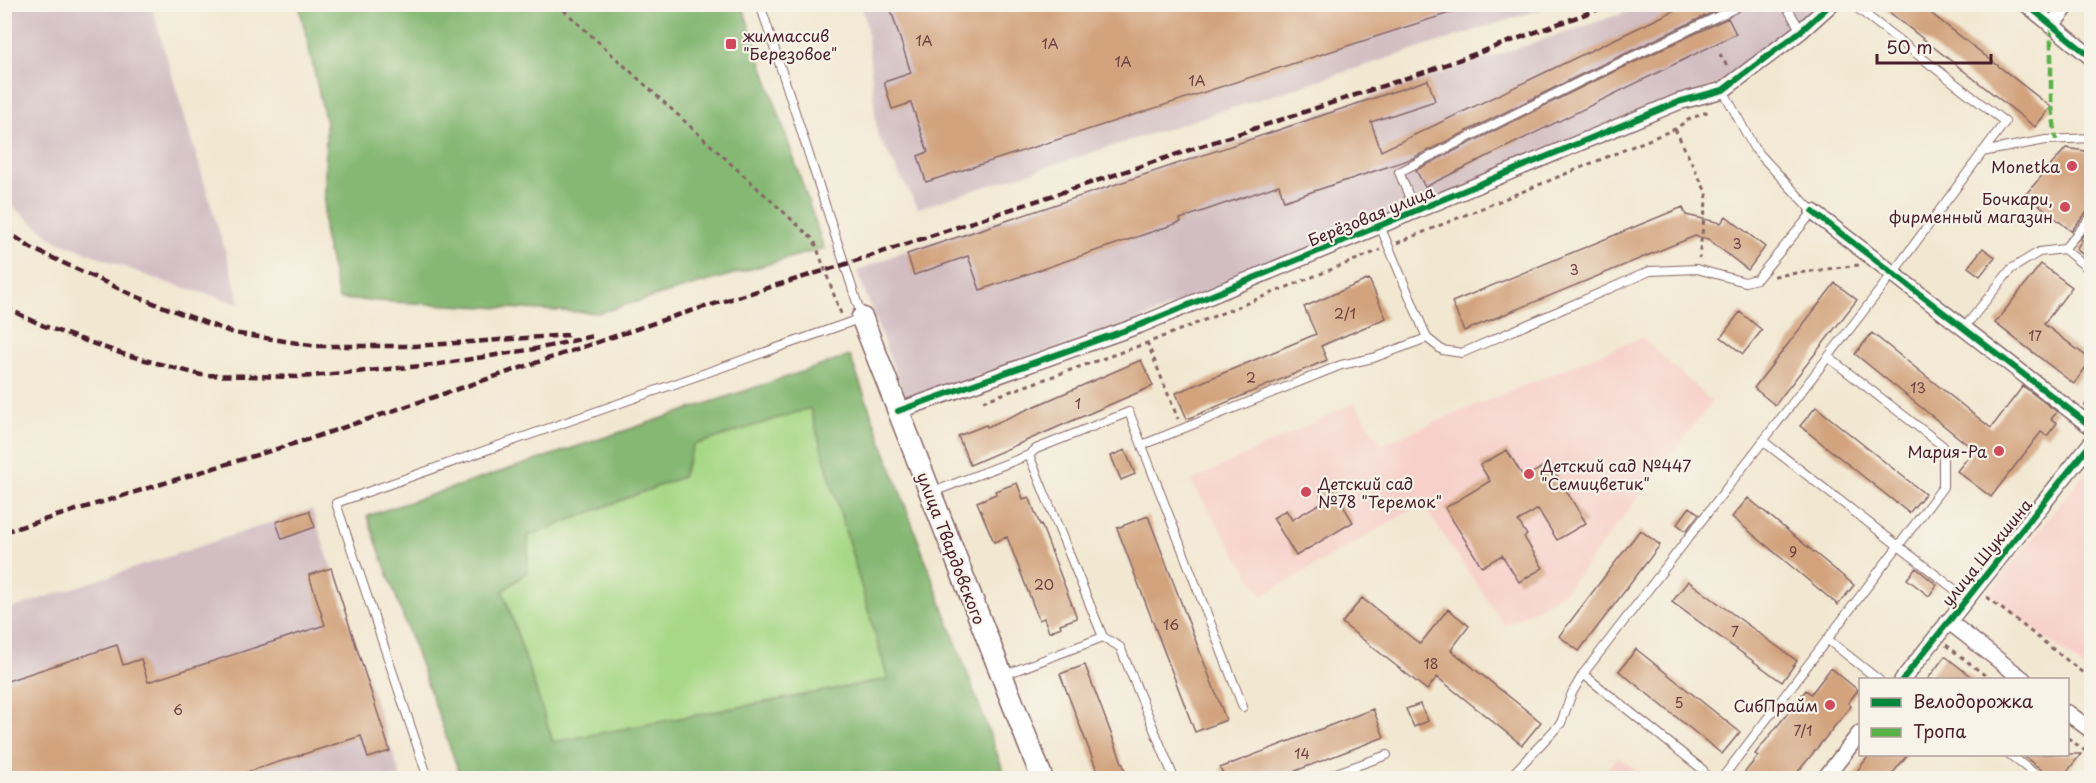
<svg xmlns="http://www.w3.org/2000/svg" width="2096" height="783" font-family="'Playpen Sans',sans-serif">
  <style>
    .built { fill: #f7d0ca }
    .industrial { fill: #d2bec2 }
    .green { fill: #a7d886; stroke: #787c58; stroke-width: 1.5 }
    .forest { fill: #85b873; stroke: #686c4f; stroke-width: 1.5; fill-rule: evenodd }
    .building { fill: #d2a37d }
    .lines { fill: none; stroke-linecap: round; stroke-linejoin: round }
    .lane-casing { stroke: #856565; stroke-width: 10 }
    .street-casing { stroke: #856565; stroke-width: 18 }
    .secondary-casing { stroke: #856565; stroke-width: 24 }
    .path { stroke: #856565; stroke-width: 3; stroke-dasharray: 4.5 4.5; stroke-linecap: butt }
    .lane { stroke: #fff; stroke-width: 8 }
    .street { stroke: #fff; stroke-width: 15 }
    .secondary { stroke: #fff; stroke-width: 21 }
    .rail { stroke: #4a1f2b; stroke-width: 4.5; stroke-dasharray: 9 4.5; stroke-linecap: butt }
    .quiet { stroke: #57b146; stroke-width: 4.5; stroke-dasharray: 9 4.5; stroke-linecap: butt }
    .cycleway-casing { stroke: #f7f3e8; stroke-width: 10 }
    .cycleway { stroke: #00873e; stroke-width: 6 }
    .poi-dot { fill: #d1495b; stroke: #f7f3e8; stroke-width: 2 }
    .labels { text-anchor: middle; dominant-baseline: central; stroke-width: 4.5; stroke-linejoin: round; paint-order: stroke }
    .number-label { font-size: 14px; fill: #6c4040 }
    .poi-label { font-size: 16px; fill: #4a1f2b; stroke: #f7f3e8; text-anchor: end }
    .street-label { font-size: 16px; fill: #4a1f2b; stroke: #f7f3e8 }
  </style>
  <rect width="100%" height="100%" fill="#f7f3e8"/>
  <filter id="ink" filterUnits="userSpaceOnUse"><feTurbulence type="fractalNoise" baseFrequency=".0167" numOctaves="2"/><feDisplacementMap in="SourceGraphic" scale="12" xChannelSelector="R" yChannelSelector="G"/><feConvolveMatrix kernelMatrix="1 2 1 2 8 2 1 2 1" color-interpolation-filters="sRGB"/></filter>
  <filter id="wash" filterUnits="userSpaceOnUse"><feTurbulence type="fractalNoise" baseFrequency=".008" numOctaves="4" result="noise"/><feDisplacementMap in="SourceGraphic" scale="24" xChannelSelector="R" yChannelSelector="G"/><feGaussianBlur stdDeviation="1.35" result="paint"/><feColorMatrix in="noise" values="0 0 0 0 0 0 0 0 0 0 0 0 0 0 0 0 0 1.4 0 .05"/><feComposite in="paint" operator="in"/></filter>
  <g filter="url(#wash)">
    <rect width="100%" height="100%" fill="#f2e8d2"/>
    <path class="built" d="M1642,337L1712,402L1565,592L1505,626L1422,504L1262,596L1191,481L1354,403L1382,444Z
      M2091,465V673L1988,593Z
      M1618,757L1647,778H1600Z"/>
    <path class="industrial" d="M4,5H151L241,304L161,281L57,241L5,201Z
      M862,5H1555L918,208L877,134L867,30Z
      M1640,5H1822L1733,78L1138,320L906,401L857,271L899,253L1618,15Z
      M312,509L401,778H5L4,611Z"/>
    <path class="green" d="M810,407L888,679L553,743L503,591L528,571V536L682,477L694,445Z"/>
    <path class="forest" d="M299,5H742L824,248L598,313L339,299L324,235L326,123Z
      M850,356L1006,778H461L367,516ZM810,408L888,679L553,742L503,591L528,571V536L682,477L694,445Z"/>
    <g id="blocks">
      <path class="building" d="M889,4H941L942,12L966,4H1104L1105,10L1123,4H1468V7L926,182L918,156L928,152L911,103L892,109L884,82L911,73Z
        M1688,4H1721L1722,8L1578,76L1411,159L1284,201L1279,185L1180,219L1181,222L980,290L968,256L914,275L907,254L1428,80L1435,101L1371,122L1381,151Z
        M1879,4H1919L2051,107L2035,127Z
        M1728,18L1736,34L1425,187L1416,170L1584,86Z
        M2066,148L2091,152V210L2087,212L2071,231L2026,194Z
        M1683,207L1686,215L1721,223L1726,216L1765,247L1748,270L1708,239L1695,236L1464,331L1452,302Z
        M2091,226V261L2076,249L2082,240L2080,239Z
        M1983,248L1995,257L1980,276L1968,267Z
        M2041,264L2072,287L2044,324L2091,360L2074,384L1995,323Z
        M1369,279L1386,318L1321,346L1327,360L1187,419L1176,393L1316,334L1304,307Z
        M1835,283L1857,300L1775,405L1754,388Z
        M1740,312L1762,330L1743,354L1721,337Z
        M1872,333L1991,428L2023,386L2057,412L2051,419L2057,423L2047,436L2041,432L1991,497L1957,471L1974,450L1855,354Z
        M1141,360L1153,386L970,465L958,436L986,425L987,427Z
        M1816,407L1925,494L1909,513L1800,426Z
        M1125,450L1135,474L1121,480L1111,456Z
        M1507,450L1524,478L1549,463L1586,523L1557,540L1538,509L1518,521L1527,535L1524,537L1543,568L1519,582L1502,555L1482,567L1445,508L1490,481L1480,465Z
        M1017,483L1023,499L1029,497L1040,525L1041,524L1077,618L1060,624L1061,627L1049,632L1044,618L1039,620L1007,537L994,542L977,502L996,494L995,491Z
        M1330,484L1353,522L1296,556L1273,518L1286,510L1292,520L1324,501L1318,491Z
        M1748,498L1854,585L1838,605L1732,517Z
        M1690,507L1699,514L1686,531L1677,524Z
        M309,511L315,527L282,539L276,522Z
        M1148,516L1226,720L1195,732L1117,528Z
        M1640,530L1660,545L1579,651L1559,636Z
        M331,568L390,751L368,758L361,736L228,778H4V682L117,645L123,665L141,659L148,682L325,625L309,575Z
        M1916,568L1937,585L1929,596L1907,579Z
        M1688,581L1797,661L1782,682L1672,602Z
        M1362,598L1420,644L1448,609L1469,626L1451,650L1541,722L1522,745L1437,677L1427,690L1342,623Z
        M1636,649L1740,732L1722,754L1619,671Z
        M1945,656L1975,680H1927Z
        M1085,665L1128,778H1100L1060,674Z
        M1831,668L1858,690L1848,703L1851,706L1793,778H1740L1758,756L1755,754L1806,690L1811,694Z
        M1420,704L1428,721L1414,727L1406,709Z
        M1373,709L1384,737L1277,778H1225L1220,768Z
        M1870,754H1908L1889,778H1852Z
        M2021,754H2081L2062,778H2052Z"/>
    </g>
  </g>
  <g filter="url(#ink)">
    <use href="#blocks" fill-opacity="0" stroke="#856565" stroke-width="1.5"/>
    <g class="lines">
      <defs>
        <path id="lane" d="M1785,4L1801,31
          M1982,152L2046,140L2092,138
          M1415,211L1399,172L1581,81L1744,4
          M1380,226L1427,338L1442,350L1462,353L1650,271L1697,269L1745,282L1757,279L1813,212L1754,148L1723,90
          M2064,249L2092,272
          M1964,328L2011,269L2039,252L2064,249L2092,216
          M1763,441L1967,599
          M1142,445L1341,365L1373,358L1427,338
          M933,492L1029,455L1036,449L1129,412L1243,707
          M1103,637L1120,647L1174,778
          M1827,639L1879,680
          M1583,674L1703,770L1706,778
          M1004,675L1103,637L1029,455
          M2009,754L2040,778
          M428,778L336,503L862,318L760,4
          M1322,778L1387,755
          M1509,778L1561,723L1572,693L1583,674L1893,273L2005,122L1852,4
          M1722,778L1943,487V446L1828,357"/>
        <path id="street" d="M2026,4L2092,58
          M2051,26L2069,4
          M1813,212L2092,427
          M898,411L1140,325L1678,102L1723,90L1801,31L1831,4
          M1948,621L2024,680
          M1902,680L2092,442
          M2068,713L2092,731
          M1825,778L1860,733"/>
        <path id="secondary" d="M862,318L1042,778"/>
      </defs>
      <use href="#lane" class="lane-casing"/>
      <use href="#street" class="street-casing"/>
      <use href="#secondary" class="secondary-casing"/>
      <path class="path" d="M557,4L814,240L841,314
        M1720,54L1728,68
        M1675,129L1707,194L1699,258
        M1397,243L1675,129L1688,120L1711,110
        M1774,276L1859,265
        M1147,342L1178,419
        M983,401L1147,343L1380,250
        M2085,406L2092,398
        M1987,597L2092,680
        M1946,645L1991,680
        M2068,738L2092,756"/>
      <use href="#lane" class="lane"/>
      <use href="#street" class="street"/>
      <use href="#secondary" class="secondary"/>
      <path class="rail" d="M4,229L31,248L135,296L233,333L317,346H415L568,335
        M4,307L44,326L123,354L201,375L300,377L433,365L541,348L593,336
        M4,532L309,439L678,315L843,265L1428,71L1613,4"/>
      <path class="quiet" d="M2051,26V98L2056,140"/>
      <defs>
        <path id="cycleway" d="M2026,4L2092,58
          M1813,212L2092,427
          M898,411L1140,325L1678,102L1723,90L1801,31L1831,4
          M1902,680L2092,442"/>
      </defs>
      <use href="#cycleway" class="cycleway-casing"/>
      <use href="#cycleway" class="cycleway"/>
    </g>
  </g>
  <g class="poi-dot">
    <rect x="725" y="38" width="12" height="12" rx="3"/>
    <circle cx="2072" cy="166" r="6"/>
    <circle cx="2065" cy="207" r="6"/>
    <circle cx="1999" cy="451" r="6"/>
    <circle cx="1529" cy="474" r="6"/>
    <circle cx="1306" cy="492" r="6"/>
    <circle cx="1830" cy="705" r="6"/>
  </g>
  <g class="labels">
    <g class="number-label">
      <text x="924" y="40">1А</text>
      <text x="1050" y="43">1А</text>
      <text x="1123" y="61">1А</text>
      <text x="1197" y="80">1А</text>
      <text x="1737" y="243">3</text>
      <text x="1574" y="269">3</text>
      <text x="1345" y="313">2/1</text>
      <text x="2035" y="335">17</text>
      <text x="1251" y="377">2</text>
      <text x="1918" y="387">13</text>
      <text x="1078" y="403">1</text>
      <text x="1793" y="551">9</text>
      <text x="1044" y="584">20</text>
      <text x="1171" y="624">16</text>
      <text x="1735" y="631">7</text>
      <text x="1431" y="663">18</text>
      <text x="1679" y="702">5</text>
      <text x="178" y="709">6</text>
      <text x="1803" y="730">7/1</text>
      <text x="1302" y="753">14</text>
    </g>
    <g class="poi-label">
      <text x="743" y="35" text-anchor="start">жилмассив<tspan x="743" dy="18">"Березовое"</tspan></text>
      <text x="2060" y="166">Monetka</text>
      <text x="2053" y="198">Бочкари,<tspan x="2053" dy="18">фирменный магазин</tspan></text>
      <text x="1987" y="451">Мария-Ра</text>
      <text x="1541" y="465" text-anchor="start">Детский сад №447<tspan x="1541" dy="18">"Семицветик"</tspan></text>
      <text x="1318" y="483" text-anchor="start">Детский сад<tspan x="1318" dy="18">№78 "Теремок"</tspan></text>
      <text x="1818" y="705">СибПрайм</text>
    </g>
    <g class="street-label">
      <text transform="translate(1371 215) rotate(-22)">Берёзовая улица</text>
      <text transform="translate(952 548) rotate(69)">улица Твардовского</text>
      <text transform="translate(1986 552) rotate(-51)">улица Шукшина</text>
    </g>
  </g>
  <rect width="2096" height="783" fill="none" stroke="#f7f3e8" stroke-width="24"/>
  <rect x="1859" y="678" width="210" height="78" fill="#f7f3e8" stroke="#b29e9c" stroke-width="1.5"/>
  <rect x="1871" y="698" width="30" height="9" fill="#00873e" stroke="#b29e9c" stroke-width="1.5"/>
  <text x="1913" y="708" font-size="18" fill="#4a1f2b">Велодорожка</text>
  <rect x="1871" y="728" width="30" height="9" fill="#57b146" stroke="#b29e9c" stroke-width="1.5"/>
  <text x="1913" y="738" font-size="18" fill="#4a1f2b">Тропа</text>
  <path d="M1877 54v9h114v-9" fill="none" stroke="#4a1f2b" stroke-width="3"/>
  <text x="1886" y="54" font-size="18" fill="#4a1f2b" stroke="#f7f3e8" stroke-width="4.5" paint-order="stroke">50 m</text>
</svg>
